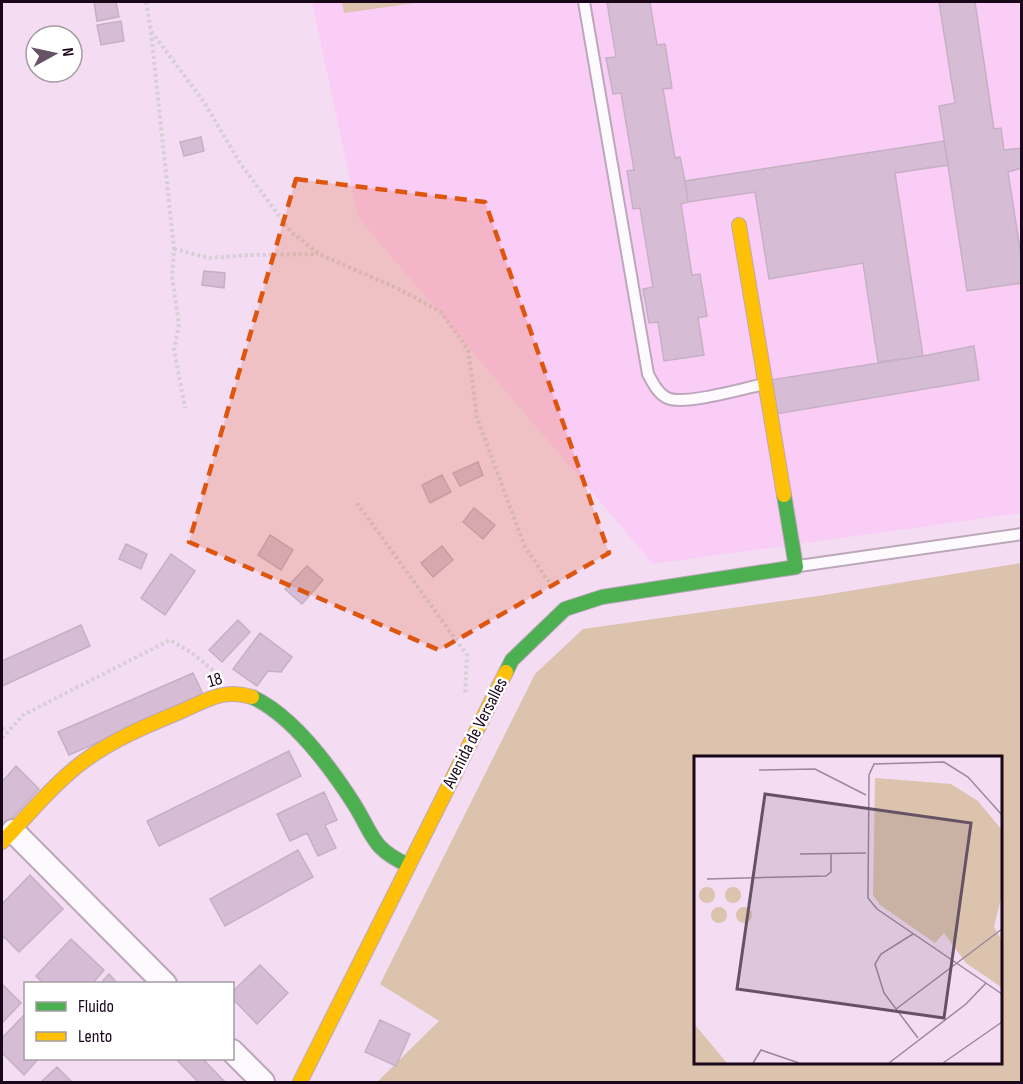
<svg xmlns="http://www.w3.org/2000/svg" width="1023" height="1084" font-family="'Sofia Sans Condensed',sans-serif">
  <style>
    .built { fill: #facdf7 }
    .green { fill: #dbc3ae; fill-rule: evenodd }
    .building { fill: #d6bdd5; stroke: #c5b0c4; stroke-width: 1.5 }
    .lines { fill: none; stroke-linecap: round; stroke-linejoin: round }
    .lane-casing { stroke: #bca7bb; stroke-width: 14 }
    .street-casing { stroke: #bca7bb; stroke-width: 26 }
    .fast-casing { stroke: #bca7bb; stroke-width: 16 }
    .slow-casing { stroke: #bca7bb; stroke-width: 16 }
    .path { stroke: #d7cfd6; stroke-width: 4; stroke-dasharray: 3 3; stroke-linecap: butt }
    .lane { stroke: #fdfafd; stroke-width: 10 }
    .street { stroke: #fdfafd; stroke-width: 22 }
    .fast { stroke: #4caf50; stroke-width: 14 }
    .slow { stroke: #ffc107; stroke-width: 14 }
    .marked { fill: #de550d; fill-opacity: 0.2; stroke: #de550d; stroke-width: 4.5; stroke-dasharray: 12 8; stroke-linejoin: round }
    .labels { text-anchor: middle; dominant-baseline: central; stroke-width: 5; stroke-linejoin: round; paint-order: stroke }
    .street-label { font-size: 18px; fill: #190719; stroke: #fff }
    .inset-road { fill: none; stroke: #9c879c; stroke-width: 1.5 }
    .view { fill: #665265; fill-opacity: 0.15; stroke: #665265; stroke-width: 3 }
    .inset-edge { fill: none; stroke: #190719; stroke-width: 3 }
  </style>
  <rect width="100%" height="100%" fill="#f4dcf3"/>
  <path class="built" d="M312,2H1021V513L653,564L358,217Z"/>
  <path class="green" d="M342,2H422L344,13Z
    M1021,563V1082H377L439,1021L380,984L535,674L583,629L818,596ZM696,757H1000V1062H696Z"/>
  <path class="building" d="M94,2H116L119,17L97,21Z
    M607,2H650L657,45L665,44L672,88L663,89L675,158L680,157L685,181L688,202L681,204L692,275L700,274L707,316L698,318L704,355L664,361L658,322L649,323L643,289L653,287L640,208L633,209L627,171L634,170L621,93L613,94L606,58L616,57Z
    M939,2H975L994,129L1001,128L1004,150L1022,148V168L1008,172L1022,262V283L967,291L939,106L955,103Z
    M121,21L124,41L101,45L97,25Z
    M201,137L204,151L184,156L180,142Z
    M944,141L948,165L895,173L923,356L878,362L863,263L769,279L755,192L688,202L685,181Z
    M204,271L225,273L224,288L202,285Z
    M974,346L979,380L776,414L770,380L923,356Z
    M478,462L483,475L460,486L453,473Z
    M442,475L451,492L430,503L422,485Z
    M474,508L495,525L483,539L463,522Z
    M270,535L293,550L281,570L258,555Z
    M126,544L147,554L141,569L119,559Z
    M442,546L453,560L433,577L421,563Z
    M171,554L195,571L165,615L141,598Z
    M307,566L323,580L302,604L285,589Z
    M238,620L250,632L222,662L209,650Z
    M81,625L90,646L2,686V661Z
    M260,633L292,657L281,672L268,671L257,686L233,669Z
    M193,673L204,696L69,755L58,732Z
    M289,751L301,776L159,846L147,821Z
    M16,766L39,789L2,829V782Z
    M324,792L337,820L325,825L336,848L318,856L307,833L290,841L277,814Z
    M298,850L313,877L225,926L210,899Z
    M30,875L63,909L19,952L4,937L2,939V904Z
    M71,939L104,970L92,984H44L36,976Z
    M260,965L288,993L257,1024L232,998V992Z
    M109,974L118,984H100Z
    M2,984L21,1003L2,1023Z
    M26,1013V1058H39L24,1075L2,1053V1038Z
    M380,1020L410,1034L396,1066L365,1052Z
    M175,1058H202L225,1082H198Z
    M57,1067L72,1082H41Z"/>
  <g class="lines">
    <defs>
      <path id="lane" d="M584,2L648,374C653,383 659,396 670,399C689,404 742,389 764,384
        M799,566L1022,534"/>
      <path id="street" d="M13,831L165,984
        M232,1051L263,1082"/>
      <path id="fast" d="M506,672L512,660L565,609L602,597L796,567L784,495
        M252,697C292,715 331,768 354,804C374,836 371,848 408,865"/>
      <path id="slow" d="M739,225L784,495
        M2,842C29,815 53,784 84,761C114,739 148,725 182,711C207,700 225,688 252,697
        M300,1082L506,672"/>
    </defs>
    <use href="#lane" class="lane-casing"/>
    <use href="#street" class="street-casing"/>
    <use href="#fast" class="fast-casing"/>
    <use href="#slow" class="slow-casing"/>
    <path class="path" d="M146,2L151,31L204,102L240,163L291,232L319,254L401,290L441,312L468,350L477,418L525,547L553,588
      M151,32L174,249L172,277L179,324L174,350L185,408
      M174,249L209,258L250,255L318,254
      M357,503L467,655L465,695
      M2,728L7,732
      M2,738L23,715L170,640L192,653L214,671"/>
    <use href="#lane" class="lane"/>
    <use href="#street" class="street"/>
    <use href="#fast" class="fast"/>
    <use href="#slow" class="slow"/>
  </g>
  <path class="marked" d="M296,179L485,202L609,553L439,650L189,542Z"/>
  <g class="labels">
    <g class="street-label">
      <text transform="translate(215 680) rotate(-16)">18</text>
      <text transform="translate(475 733) rotate(-63)">Avenida de Versalles</text>
    </g>
  </g>
  <g transform="translate(694 756)">
    <rect width="308" height="308" fill="#f4dcf3"/>
    <path d="M181,22L257,28L284,45L307,73V142L300,171L307,183V231L272,207L250,177L241,187L186,149L179,139ZM31 139a8 8 0 1 1 16 0a8 8 0 1 1-16 0ZM5 139a8 8 0 1 1 16 0a8 8 0 1 1-16 0ZM17 159a8 8 0 1 1 16 0a8 8 0 1 1-16 0ZM42 159a8 8 0 1 1 16 0a8 8 0 1 1-16 0ZM0,269H1L33,307H0Z" fill="#dbc3ae"/>
    <path class="inset-road" d="M65,14L121,13L172,39M308,59L274,21L250,6L180,8L175,19L174,142L183,153L308,238M106,98L172,97M13,123L132,120L137,116V98M219,178L187,198L181,208L190,237L224,282M202,253L308,173M59,307L67,294L105,307M195,307L272,248L292,227M249,307L308,266"/>
    <path class="view" d="M71,38L277,67L250,262L43,233Z"/>
    <rect width="308" height="308" class="inset-edge"/>
  </g>
  <rect width="1023" height="1084" fill="none" stroke="#190719" stroke-width="6"/>
  <rect x="24" y="982" width="210" height="78" fill="#ffffff" stroke="#a39ca3" stroke-width="1.5"/>
  <rect x="36" y="1002" width="30" height="9" fill="#4caf50" stroke="#a39ca3" stroke-width="1.5"/>
  <text x="78" y="1012" font-size="18" fill="#190719">Fluido</text>
  <rect x="36" y="1032" width="30" height="9" fill="#ffc107" stroke="#a39ca3" stroke-width="1.5"/>
  <text x="78" y="1042" font-size="18" fill="#190719">Lento</text>
  <g transform="translate(54 54) rotate(82)"><circle r="28" fill="#ffffff" stroke="#a39ca3" stroke-width="1.5"/>
  <path d="M0-4.5L10 22L0 15L-10 22Z" fill="#665265"/>
  <text y="-9" font-size="16" font-weight="bold" text-anchor="middle" fill="#190719">N</text>
  </g>
</svg>
